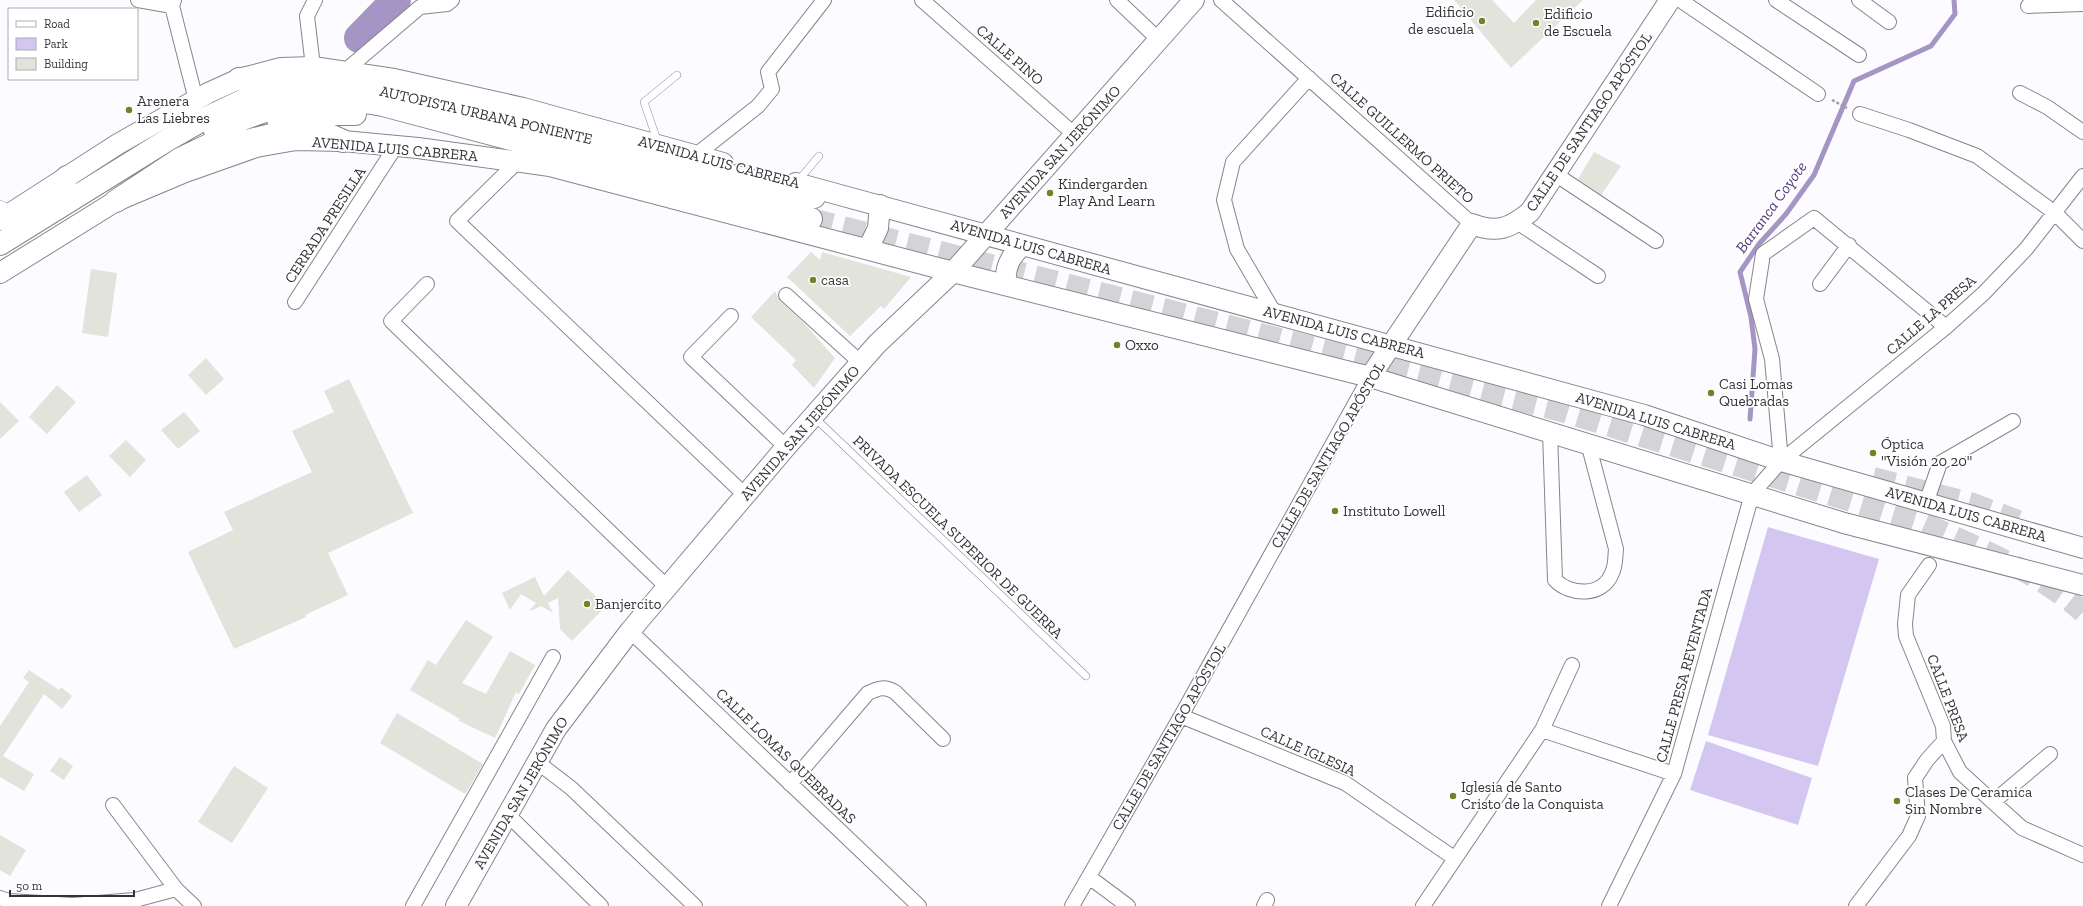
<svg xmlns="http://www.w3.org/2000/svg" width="2083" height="906" font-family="'Zilla Slab',serif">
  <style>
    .green { fill: #d3c7f1 }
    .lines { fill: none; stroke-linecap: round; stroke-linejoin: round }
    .stream { stroke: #a495c5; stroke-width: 5 }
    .river { stroke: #a495c5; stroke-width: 30 }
    .building { fill: #e2e3da }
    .highway-tunnel { stroke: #d4d3d7; stroke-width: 22; stroke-dasharray: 22 11; stroke-linecap: butt }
    .lane-casing { stroke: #87858d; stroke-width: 8 }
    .street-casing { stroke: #87858d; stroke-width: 16 }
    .secondary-casing { stroke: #87858d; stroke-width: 22 }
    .highway-casing { stroke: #87858d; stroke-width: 24 }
    .path { stroke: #9f9ea2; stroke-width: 2.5; stroke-dasharray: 3 2; stroke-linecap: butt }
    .lane { stroke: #fff; stroke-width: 7 }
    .street { stroke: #fff; stroke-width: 14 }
    .secondary { stroke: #fff; stroke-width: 20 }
    .highway { stroke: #fff; stroke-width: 22 }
    .poi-dot { fill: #787f2a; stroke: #fff; stroke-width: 1.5 }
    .labels { text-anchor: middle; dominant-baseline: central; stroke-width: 3.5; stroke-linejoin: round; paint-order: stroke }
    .poi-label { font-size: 15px; fill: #343336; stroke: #fff; text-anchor: start }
    .street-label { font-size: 15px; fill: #343336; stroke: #fff }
    .water-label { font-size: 16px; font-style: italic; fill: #523b79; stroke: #fff }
  </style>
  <rect width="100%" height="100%" fill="#fcfbff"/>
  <path class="green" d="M1768,527L1879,559L1818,766L1708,735Z
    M1706,741L1812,778L1798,825L1690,790Z"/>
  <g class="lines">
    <path class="stream" d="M1750,419L1755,349L1751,317L1740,272L1759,244L1786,214L1814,175L1854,81L1931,46L1955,14L1954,0"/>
    <path class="river" d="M359,38L396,0"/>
  </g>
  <path class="building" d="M1454,0H1492L1514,23L1536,0H1583L1511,68Z
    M1594,152L1621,166L1601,195L1578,179Z
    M811,252L820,260L822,252L911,277L884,309L881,306L850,336L787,277Z
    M91,269L117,273L108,337L82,333Z
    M775,291L780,301L802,321L835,358L814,388L792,365L796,360L751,317Z
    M206,358L224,379L206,395L188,375Z
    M349,379L413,513L328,553L348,595L305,615L306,617L234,649L188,552L233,530L224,512L312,472L292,431L334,412L324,391Z
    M57,385L76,402L47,434L29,417Z
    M0,402L19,421L0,439Z
    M184,412L200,431L178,449L161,430Z
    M126,440L146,460L130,477L109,456Z
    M87,475L102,495L79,512L64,492Z
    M568,570L606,606L572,641L560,629L558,598L548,603L553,613L541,606L531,611L530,610L536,603L521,594L510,610L502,593L535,577L544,596Z
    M466,620L493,637L462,683L486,694L510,651L535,665L519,694L516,692L495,738L459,721L460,719L410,690L428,660L436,665Z
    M29,670L59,690L61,687L72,696L62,709L44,694L3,756L34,774L24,791L0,777V726L29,682L23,678Z
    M397,713L483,764L465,794L380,743Z
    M60,757L73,766L64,780L50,771Z
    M234,766L268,788L232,843L198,822Z
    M0,835L26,850L10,876L0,870Z"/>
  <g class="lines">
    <path class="highway-tunnel" d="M811,219L1565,412L1922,523C1977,547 2038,572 2083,612
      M1873,478L1973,504L2018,521"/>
    <defs>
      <path id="lane" d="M658,143L644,102L677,75
        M797,182L819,156
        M0,204L12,210
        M815,418L1086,676"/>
      <path id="street" d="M138,0L172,6
        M174,0L172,6L196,100
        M922,0L1075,135
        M1117,0L1159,40
        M1221,0L1472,224
        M1680,0L1818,94
        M1776,0L1859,55
        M1859,0L1889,22
        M2028,6L2083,4
        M313,67L307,16L315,0
        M345,71L420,7L447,4L452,0
        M2020,93L2047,107L2083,132
        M1860,114L1909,130L1977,156L2055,213L2083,241
        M696,155L758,106L772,89L768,72L824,0
        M517,162L457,221L745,495
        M1555,174L1656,241
        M1517,222L1598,276
        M427,284L391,321L667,587
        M1820,284L1849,245
        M786,295L861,363
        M295,302L396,146
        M1275,314L1237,249L1224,200L1233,162L1309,78
        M731,316L691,357L786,447
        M1550,432L1555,580C1570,596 1603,597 1612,573C1616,565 1615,557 1616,549L1588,443
        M1781,461L1772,359L1756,299L1763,254L1814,218L1946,327
        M1926,503L1940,463L2013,421
        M1929,565L1908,595L1905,624L1906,636L1943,726L1944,741L1960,772L1993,802L2022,828L2083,855
        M630,631L919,906
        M1181,716L1345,783L1454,858
        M1542,730L1674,774
        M537,762L571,788L695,906
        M790,784L868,693C879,688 885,686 895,692L943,739
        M1993,802L2050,754
        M113,805L176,889L194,906
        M507,814L601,906
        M1089,877L1128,906
        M0,898L9,901L73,905L135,900L176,889
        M413,906L553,657
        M1072,906L1181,716L1370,377
        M1264,906L1267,900
        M1423,906L1542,730L1572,665
        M1609,906L1674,774L1752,494L1781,461L1946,327L1984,293L2026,249L2083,176
        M1856,906L1909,836L1918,816L1915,778L1927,760L1944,741"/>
      <path id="secondary" d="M796,183L1644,415L1781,461L2083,548
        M0,220L118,144L208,93L239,79L281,68L313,67L394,79L523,108L723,163
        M868,249L878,228L880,205
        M0,273L116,201L185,172L256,147L296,140L343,141L418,148L550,166L953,272L1370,377L1844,523L2083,585
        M1006,285C1004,268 1010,256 1023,245
        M1370,377L1472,224C1497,234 1510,228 1530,212L1670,0
        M456,906L556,729L630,631L786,447L877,344L953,272L1194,0"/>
      <path id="highway" d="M239,79L288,77
        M278,119L333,114H355
        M310,126L343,141
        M215,131C276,103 316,92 383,105L811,219
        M222,151L251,140L302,127
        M116,201L180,159L236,132
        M25,214L42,203L67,177
        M0,244L169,139L204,119L257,94L290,86L317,83L343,84L442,101L814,197"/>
    </defs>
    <use href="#lane" class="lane-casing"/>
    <use href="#street" class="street-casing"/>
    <use href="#secondary" class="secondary-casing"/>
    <use href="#highway" class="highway-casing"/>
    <path class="path" d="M1832,100L1847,108"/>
    <use href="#lane" class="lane"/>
    <use href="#street" class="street"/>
    <use href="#secondary" class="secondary"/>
    <use href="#highway" class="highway"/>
  </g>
  <g class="poi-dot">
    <circle cx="1482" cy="21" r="4"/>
    <circle cx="1536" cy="23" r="4"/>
    <circle cx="129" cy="110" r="4"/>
    <circle cx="1050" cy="193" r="4"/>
    <circle cx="813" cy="280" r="4"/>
    <circle cx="1117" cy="345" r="4"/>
    <circle cx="1711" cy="393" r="4"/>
    <circle cx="1873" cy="453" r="4"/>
    <circle cx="1335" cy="511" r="4"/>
    <circle cx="587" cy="604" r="4"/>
    <circle cx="1453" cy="796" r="4"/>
    <circle cx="1897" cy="801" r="4"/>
  </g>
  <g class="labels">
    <g class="poi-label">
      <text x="1474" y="12" text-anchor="end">Edificio<tspan x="1474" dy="17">de escuela</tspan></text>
      <text x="1544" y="14">Edificio<tspan x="1544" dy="17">de Escuela</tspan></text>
      <text x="137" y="101">Arenera<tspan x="137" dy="17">Las Liebres</tspan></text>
      <text x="1058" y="184">Kindergarden<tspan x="1058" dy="17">Play And Learn</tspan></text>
      <text x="821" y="280">casa</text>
      <text x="1125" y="345">Oxxo</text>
      <text x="1719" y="384">Casi Lomas<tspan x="1719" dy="17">Quebradas</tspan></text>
      <text x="1881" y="444">Óptica<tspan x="1881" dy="17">"Visión 20 20"</tspan></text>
      <text x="1343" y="511">Instituto Lowell</text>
      <text x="595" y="604">Banjercito</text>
      <text x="1461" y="787">Iglesia de Santo<tspan x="1461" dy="17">Cristo de la Conquista</tspan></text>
      <text x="1905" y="792">Clases De Ceramica<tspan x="1905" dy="17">Sin Nombre</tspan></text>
    </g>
    <g class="street-label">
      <text transform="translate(1010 55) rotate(41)">CALLE PINO</text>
      <text transform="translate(486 115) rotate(13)">AUTOPISTA URBANA PONIENTE</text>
      <text transform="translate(1589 122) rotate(-56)">CALLE DE SANTIAGO APÓSTOL</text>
      <text transform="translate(1402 138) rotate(42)">CALLE GUILLERMO PRIETO</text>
      <text transform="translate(395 149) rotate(5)">AVENIDA LUIS CABRERA</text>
      <text transform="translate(1060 152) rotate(-48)">AVENIDA SAN JERÓNIMO</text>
      <text transform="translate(719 162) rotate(15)">AVENIDA LUIS CABRERA</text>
      <text transform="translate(325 225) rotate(-57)">CERRADA PRESILLA</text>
      <text transform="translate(1031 247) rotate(16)">AVENIDA LUIS CABRERA</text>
      <text transform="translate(1931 315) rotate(-41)">CALLE LA PRESA</text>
      <text transform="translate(1344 332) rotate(15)">AVENIDA LUIS CABRERA</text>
      <text transform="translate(1656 421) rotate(17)">AVENIDA LUIS CABRERA</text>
      <text transform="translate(800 433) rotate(-49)">AVENIDA SAN JERÓNIMO</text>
      <text transform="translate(1328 455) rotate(-60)">CALLE DE SANTIAGO APÓSTOL</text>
      <text transform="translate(1966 514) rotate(16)">AVENIDA LUIS CABRERA</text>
      <text transform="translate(958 537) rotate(44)">PRIVADA ESCUELA SUPERIOR DE GUERRA</text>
      <text transform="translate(1684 675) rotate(-75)">CALLE PRESA REVENTADA</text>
      <text transform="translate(1948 698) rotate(69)">CALLE PRESA</text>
      <text transform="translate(1169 737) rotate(-60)">CALLE DE SANTIAGO APÓSTOL</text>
      <text transform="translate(1308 751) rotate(24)">CALLE IGLESIA</text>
      <text transform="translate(786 756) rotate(44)">CALLE LOMAS QUEBRADAS</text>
      <text transform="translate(521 793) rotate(-60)">AVENIDA SAN JERÓNIMO</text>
    </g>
    <g class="water-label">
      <text transform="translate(1771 207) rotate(-54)">Barranca Coyote</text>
    </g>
  </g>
  <rect x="8" y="8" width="130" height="72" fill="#ffffff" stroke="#aeadaf"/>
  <rect x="16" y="21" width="20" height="6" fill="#ffffff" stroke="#aeadaf"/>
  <text x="44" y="28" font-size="12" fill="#343336">Road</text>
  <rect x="16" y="38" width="20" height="12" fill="#d3c7f1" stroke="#aeadaf"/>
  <text x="44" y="48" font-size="12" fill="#343336">Park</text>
  <rect x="16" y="58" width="20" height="12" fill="#e2e3da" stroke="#aeadaf"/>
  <text x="44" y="68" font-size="12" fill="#343336">Building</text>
  <path d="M10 890v6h124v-6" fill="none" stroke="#343336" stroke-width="2"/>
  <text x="16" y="890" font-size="12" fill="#343336" stroke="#ffffff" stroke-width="3" paint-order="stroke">50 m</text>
</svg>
